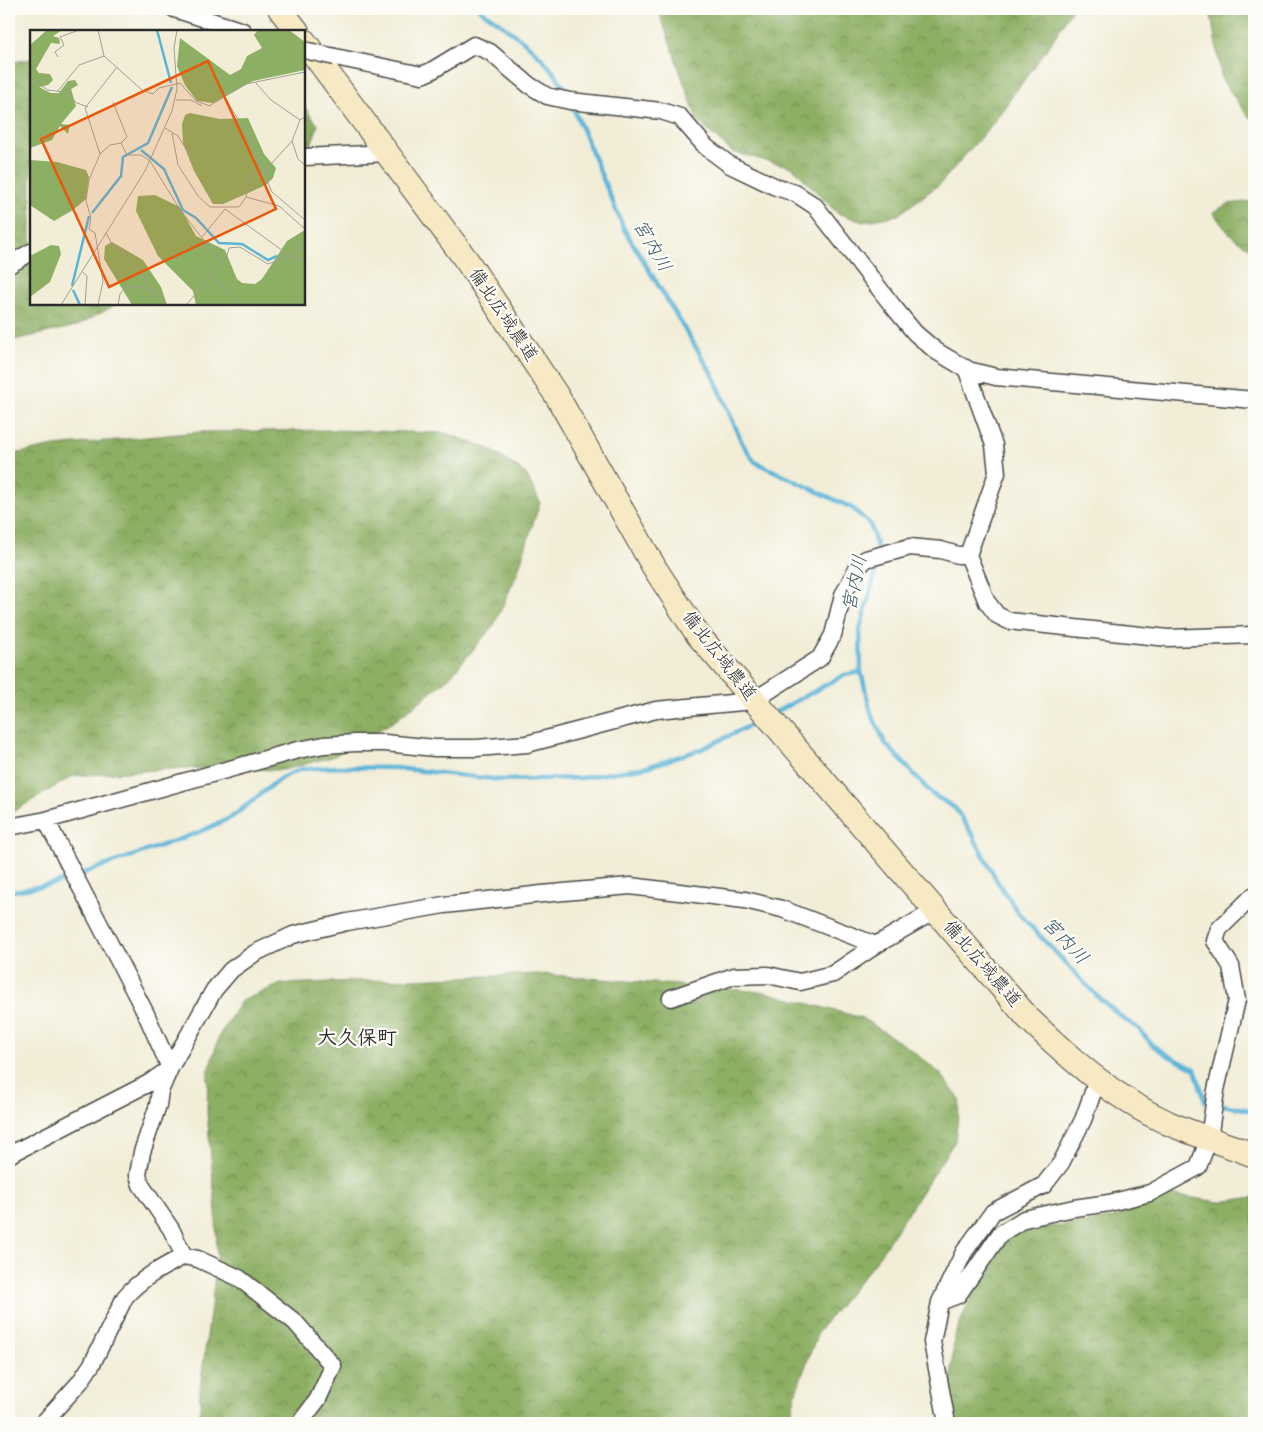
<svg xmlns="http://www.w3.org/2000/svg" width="1263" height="1432" font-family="Mynerve,'Klee One',sans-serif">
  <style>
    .forest { fill: url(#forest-crowns); stroke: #5c6d47 }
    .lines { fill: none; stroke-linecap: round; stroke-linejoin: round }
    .stream { stroke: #5ab4d8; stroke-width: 4.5 }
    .street-casing { stroke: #494845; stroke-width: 19 }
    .secondary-casing { stroke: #494845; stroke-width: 26 }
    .street { stroke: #fff; stroke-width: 16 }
    .secondary { stroke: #f7e9c3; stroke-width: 24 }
    .street-bridge-casing { stroke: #494845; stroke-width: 19; stroke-linecap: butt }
    .street-bridge { stroke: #fff; stroke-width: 16 }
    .labels { text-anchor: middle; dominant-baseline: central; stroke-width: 4.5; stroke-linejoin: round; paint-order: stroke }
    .street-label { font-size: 18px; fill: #2b2b2b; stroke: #fdfcf7 }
    .water-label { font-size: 19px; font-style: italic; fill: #3b5b68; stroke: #fdfcf7 }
    .quarter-label { font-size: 20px; font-weight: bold; fill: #2b2b2b; stroke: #fdfcf7 }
    .inset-river { fill: none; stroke: #5ab4d8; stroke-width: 2.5 }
    .inset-road { fill: none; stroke: #a29f92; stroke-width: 1 }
    .view { fill: #e8590c; fill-opacity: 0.15; stroke: #e8590c; stroke-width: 2.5 }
    .inset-edge { fill: none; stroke: #2b2b2b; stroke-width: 2.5 }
  </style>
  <defs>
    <pattern id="forest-crowns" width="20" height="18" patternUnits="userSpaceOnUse" patternTransform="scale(1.25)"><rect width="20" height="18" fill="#8caf63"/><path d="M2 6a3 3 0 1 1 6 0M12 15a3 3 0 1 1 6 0" fill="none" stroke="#738f52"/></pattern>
  </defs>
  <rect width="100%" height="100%" fill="#fdfcf7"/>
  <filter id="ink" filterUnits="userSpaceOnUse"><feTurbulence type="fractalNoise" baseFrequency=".02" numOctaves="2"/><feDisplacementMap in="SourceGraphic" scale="10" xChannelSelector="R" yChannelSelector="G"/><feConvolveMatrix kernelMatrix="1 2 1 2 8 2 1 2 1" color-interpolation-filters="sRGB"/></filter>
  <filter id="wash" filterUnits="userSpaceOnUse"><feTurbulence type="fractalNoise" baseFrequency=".0096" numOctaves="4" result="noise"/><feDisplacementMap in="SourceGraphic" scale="20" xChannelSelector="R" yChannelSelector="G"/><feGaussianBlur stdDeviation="1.12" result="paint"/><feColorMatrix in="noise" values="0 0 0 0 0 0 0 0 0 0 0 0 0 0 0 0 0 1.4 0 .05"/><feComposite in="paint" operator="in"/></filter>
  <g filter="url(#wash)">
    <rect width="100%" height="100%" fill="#f1edd7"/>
    <path class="forest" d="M658,9H1072L1051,43L993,123L940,184L898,215L863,222L837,213L792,167L732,152L698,122Z
      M1213,9H1254V121L1247,115L1222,80L1211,15Z
      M31,59V304H117L77,326L9,341V63Z
      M304,106L318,125L304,165Z
      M1254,201V249C1236,243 1223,228 1213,212L1228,204Z
      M330,430L445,433L490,449L526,474L540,502L517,574L494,625L449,678L396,720L332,757L283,770L184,768L73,776L9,814V455L54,446L199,432Z
      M539,974L765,992L862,1018L906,1046L941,1074L960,1100L955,1141L875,1262L818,1332L796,1392L789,1423H200V1388L217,1261L216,1213L207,1112L208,1072L220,1034L241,1001L281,984Z
      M1168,1194L1219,1202L1254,1197V1423H954L950,1396L954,1337L981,1273L1015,1228L1063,1226L1113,1218Z"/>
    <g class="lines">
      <path class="stream" d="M479,9C512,31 551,58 568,96
        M572,105L624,229L714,377L742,443L755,462L852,508L870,524L878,551
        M877,559L876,571L860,629L861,672L871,713L885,743L932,794L955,808L972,834L997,881L1019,914L1098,997L1124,1019L1139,1029L1152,1045L1169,1056L1195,1069L1205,1101L1210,1102
        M774,713L844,675L861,672
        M78,875L197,833L232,817L281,778L301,769L337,767L396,768L501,780L581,778L647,767L702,749L763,719
        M9,892L53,884L71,878
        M1218,1104L1254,1111"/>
    </g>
  </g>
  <g filter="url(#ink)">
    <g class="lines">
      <defs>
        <path id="street" d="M174,9L243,31
          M335,57L422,75L431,71L474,45L490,52L529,85L547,96L570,101L661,111L680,117L706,147L730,165L776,187L795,193L815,206L892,305L915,333L936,351L968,370L996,377L1254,400
          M304,157L389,153
          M9,265L31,252
          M966,368L994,445L997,473L968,555L987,602L997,615L1009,621L1168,638L1254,635
          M46,820L146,1014L170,1068
          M9,827L46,820L298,750L324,745L355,743H385L435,748H476L527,744L656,710L753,701L820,658L833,635L843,595L857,568L866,559L910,547L941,550L958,555H968
          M671,998L734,976L768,975L800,982L833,974L876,945L936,910
          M9,1155L149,1083L169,1069
          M184,1256L171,1229L141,1185L138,1175L142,1152L158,1105L160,1091L170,1068L214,990L231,970L255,953L293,935L347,922L444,905L542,894L630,886L745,900L782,909L876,945
          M940,1302L958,1295L1000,1234L1024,1219L1074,1208L1109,1203L1150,1193L1198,1167L1209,1139L1216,1090L1237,1000L1231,966L1215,941L1219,929L1254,895
          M43,1423L80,1382L92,1364L125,1297C141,1278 163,1267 184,1256L198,1259L239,1278L295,1322L333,1366L318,1399L300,1423
          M947,1423L932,1342L940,1302L964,1252L993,1212L1044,1185L1061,1163L1083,1120L1097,1081"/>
        <path id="secondary" d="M280,9L297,31
          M304,41L467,261L557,396L654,567L698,635L1028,1018C1070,1059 1114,1098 1168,1123C1196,1135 1225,1144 1254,1155"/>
      </defs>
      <use href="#street" class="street-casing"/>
      <use href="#secondary" class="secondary-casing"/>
      <use href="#street" class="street"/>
      <use href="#secondary" class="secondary"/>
      <defs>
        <path id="street-bridge" d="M304,50L335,57"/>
      </defs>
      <use href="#street-bridge" class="street-bridge-casing"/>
      <use href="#street-bridge" class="street-bridge"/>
    </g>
  </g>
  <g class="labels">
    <g class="street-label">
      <text transform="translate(503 315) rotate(56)">備北広域農道</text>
      <text transform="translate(719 656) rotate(52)">備北広域農道</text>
      <text transform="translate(982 964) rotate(49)">備北広域農道</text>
    </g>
    <g class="water-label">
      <text transform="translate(652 246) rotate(60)">宮内川</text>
      <text transform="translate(855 583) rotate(-78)">宮内川</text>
      <text transform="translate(1065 941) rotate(46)">宮内川</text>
    </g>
    <g class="quarter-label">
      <text x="357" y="1038">大久保町</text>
    </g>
  </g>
  <g transform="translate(30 30)">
    <rect width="275" height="275" fill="#f1edd7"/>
    <path d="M17,0H32L23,6L29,8L30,14L21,13L6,39L9,43L20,44L23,50L18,55L9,57L21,63H29L38,51L45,50L48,55L41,59L46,76L31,94L40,95L38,104L30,96L22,110L0,118V15ZM228,0H259L275,12V40L223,51L183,73L167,71L155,55L147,36L150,8L200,45L211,39L217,26L232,18L224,5ZM160,83L190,89L218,88L234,124L246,138L243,148L236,155L193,174H183L164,141L153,113L152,94L155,85ZM0,130L27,132L56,140L59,147L56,169L43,180L24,191L0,175ZM125,165L150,177L166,206L195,220L207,249L212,253L225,254L232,249L257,211L275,200V275H166L163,261L128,226L106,181L108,166ZM82,212L113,230L131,257L137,275H102L74,229L75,216ZM21,215L29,216L31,224L20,252L0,267V226Z" fill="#8caf63"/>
    <path class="inset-river" d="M127,0L141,53M111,120L134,139L153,180L166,188L189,213L212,214L238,230L247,226M62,183L91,146L93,127L118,113L142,57M42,256L59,186M43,260L50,275"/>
    <path class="inset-road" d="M68,0L74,26L112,60L123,64L129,58L150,53L166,71L180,76M28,27L25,22L34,15L30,7L49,0M0,49L18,60L34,62L47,73L58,77M226,53L241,70L270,90M28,61L49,35L74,26M195,68L217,104L242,162L275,190M146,70H161L172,76M179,76L216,54L275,42M135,98L148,106L159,124M142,103L148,135L168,166L180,177H209L216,167L221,143L234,145M262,111L268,129L275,135M91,113L97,125H111L120,131L149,178L192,234M70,124L80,115L91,113L97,107L83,72M233,143L262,111L270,90L275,87M216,167L249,176L275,199M195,179L260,226L275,230M76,203L82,214L111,242L123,262L136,275M172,207L195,179M53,242L57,246L55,275M180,245L212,275M31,275L115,141L142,81L147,59L144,18L147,0M68,275L73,251L65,203L59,199L61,188L56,171L59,150L70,124L55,78L87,37M88,275L90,264L95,258L112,257L123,262M156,275L196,229L199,218L210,217L238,234L260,226L275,214"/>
    <path class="view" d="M178,31L246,179L79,257L11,109Z"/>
    <rect width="275" height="275" class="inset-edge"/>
  </g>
  <rect width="1263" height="1432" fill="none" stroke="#fdfcf7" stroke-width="30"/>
</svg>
